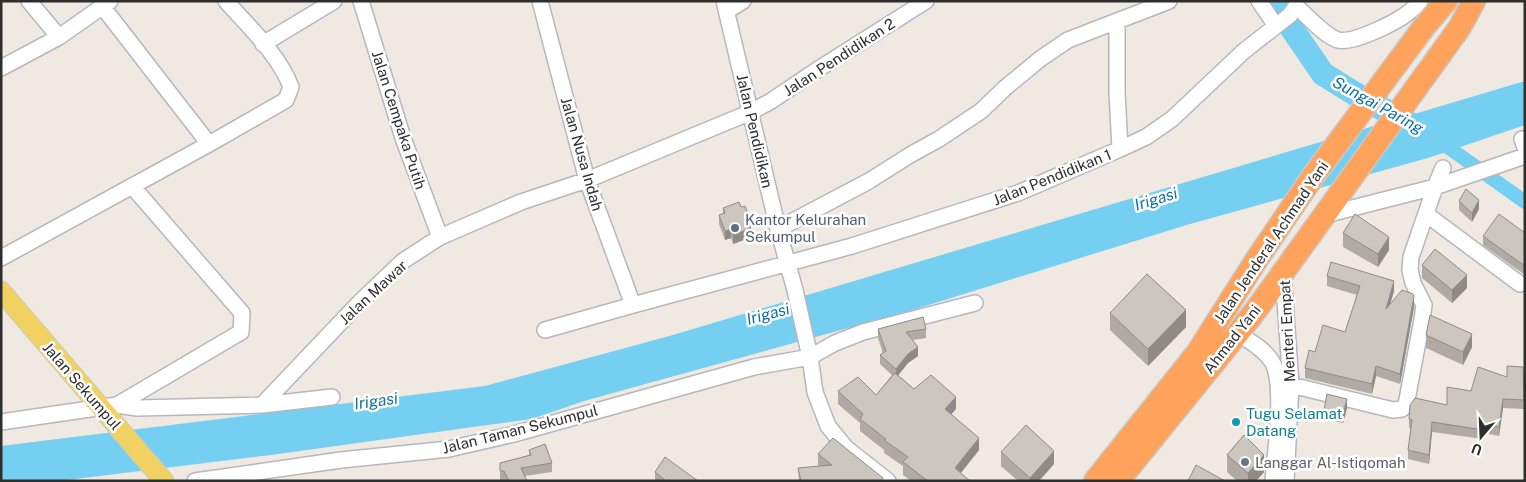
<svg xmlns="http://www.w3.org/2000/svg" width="1526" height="482" font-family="'Public Sans',sans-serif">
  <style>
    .water { fill: #75cff0 }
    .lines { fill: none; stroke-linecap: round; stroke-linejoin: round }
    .canal { stroke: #75cff0; stroke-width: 14 }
    .river { stroke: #75cff0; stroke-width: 24 }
    .minor-casing { stroke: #b4b7c1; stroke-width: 18 }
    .major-casing { stroke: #c9c9c9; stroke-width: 21 }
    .highway-casing { stroke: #c9c9c9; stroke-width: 25 }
    .minor { stroke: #fff; stroke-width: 15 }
    .major { stroke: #f2d163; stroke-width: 19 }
    .highway { stroke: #ffa35c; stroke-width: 22 }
    .wall { fill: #afaba4 }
    .shaded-wall { fill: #8e8b86 }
    .building { fill: #cbc7bf; stroke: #8e8b86 }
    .service-dot { fill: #5c6f8a; stroke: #fff; stroke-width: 2 }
    .culture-dot { fill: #0f9aa8; stroke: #fff; stroke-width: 2 }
    .worship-dot { fill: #6b7280; stroke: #fff; stroke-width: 2 }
    .labels { text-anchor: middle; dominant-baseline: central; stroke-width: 5; stroke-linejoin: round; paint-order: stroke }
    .street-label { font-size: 15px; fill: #2e2e2e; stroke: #fff }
    .service-label { font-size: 15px; fill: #4e5e75; stroke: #fff; text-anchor: start }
    .culture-label { font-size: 15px; fill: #0d838f; stroke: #fff; text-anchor: start }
    .worship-label { font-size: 15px; fill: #5b616d; stroke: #fff; text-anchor: start }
    .water-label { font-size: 16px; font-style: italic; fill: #0d6fa3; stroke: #fff }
  </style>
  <rect width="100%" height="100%" fill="#efe9e1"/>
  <path class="water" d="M1525,81V125L1428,158L1190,224L906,312L584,401L532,419L473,427L271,455L59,481H1V446L485,386L673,335Z"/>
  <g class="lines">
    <path class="canal" d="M1438,140L1525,202"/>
    <path class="river" d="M1273,1L1323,74L1357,95L1414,126"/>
    <defs>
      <path id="minor" d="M29,1L59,37
        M361,1L403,138L440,237
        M540,1L587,180L633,305
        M724,1L778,229L795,290L810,357L815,392L828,426L846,448L888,481
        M1259,1L1276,26
        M102,6L209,144
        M727,11L743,1
        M1117,22V93L1120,149
        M263,44L334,1
        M1,68L59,37L110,1
        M1522,139L1525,147
        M1426,214L1520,284
        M1325,215L1435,187L1525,156
        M778,229L869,181L910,155L939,139L981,111L1005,88L1040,59L1068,40L1169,1
        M1,258L209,144L286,100L291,87C279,55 249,27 226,1
        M1283,272L1291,385L1286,481
        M545,330L633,305L852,246L1018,193L1120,149L1146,137L1172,119L1244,51L1290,15L1296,6C1307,16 1325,36 1338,40C1353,44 1397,22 1409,12C1413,9 1417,5 1420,1
        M1238,333C1249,341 1263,348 1271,360C1286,381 1275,453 1273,481
        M1291,385L1393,410L1402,409L1406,405L1422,320L1424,305L1413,283L1410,270L1411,257L1435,187L1443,168
        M117,405L137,408L262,405L360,302L403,261L440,237L521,202L587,180L751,112L771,101L820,68L926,1
        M262,405L332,397
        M1,422L117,405L241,332L242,313L132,186
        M195,481L341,460L449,449L514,434L754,367L810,357L835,343L863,332L975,303"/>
      <path id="major" d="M1,291L164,481"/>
      <path id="highway" d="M1095,481L1198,352L1257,259L1314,175L1424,27L1446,1
        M1118,481L1238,333L1259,306L1460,27L1474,1"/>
    </defs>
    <use href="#minor" class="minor-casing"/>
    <use href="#major" class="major-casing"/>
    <use href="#highway" class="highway-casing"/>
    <use href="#minor" class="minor"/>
    <use href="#major" class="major"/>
    <use href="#highway" class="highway"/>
  </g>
  <path class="wall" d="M1459,201L1479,209L1472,222L1459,210Z
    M741,207L751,230L749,231V238L733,244L731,238L725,240L719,224V215L723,214V208Z
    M1343,233L1389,250L1378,267L1343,247Z
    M1525,233V275L1515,268L1483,245V236Z
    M1422,265L1467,288L1452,303L1422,278Z
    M1327,276L1394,291L1390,304L1414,307L1400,384L1376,376L1372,394L1305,378V368L1315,352L1345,332L1357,295L1327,286Z
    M1110,313L1186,327L1148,366L1110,330Z
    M878,329H926V338L913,340L918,356L908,363L898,375L914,389L956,409L951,414L979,450L961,473L970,481H911L903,475V466L884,453V450L860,431V423L838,404V391L876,395L892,375L880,364V355L883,353L878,338Z
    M1426,335L1472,347L1463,365L1426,348Z
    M1523,367L1524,409L1503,408L1499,436L1484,433L1483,439L1432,432L1429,464L1408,459V450L1411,428H1409V419L1447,405L1507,377Z
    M1347,408L1343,423L1324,419V410Z
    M529,450L552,463V472L525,476L527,481H504V480H500V463L529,455Z
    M1001,452L1054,464L1039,481H1018L1001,466Z
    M818,454L883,481H799L798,468L819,466L818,465Z
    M1227,455L1264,472L1256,481H1237L1227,472Z
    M655,472L698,481H655Z"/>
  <path class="shaded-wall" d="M1479,200V209L1472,222V213Z
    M751,221V230L749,231V238L733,244V235L747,223Z
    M731,229V238L725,240V231Z
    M1389,237V250L1378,267V254Z
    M1467,275V288L1452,303V290Z
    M1394,281V291L1386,319V309Z
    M1414,296V307L1400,384V374Z
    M1186,310V327L1148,366V349Z
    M1472,334V347L1463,365V352Z
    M918,347V356L908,363L896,378V369L908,354Z
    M1376,366V376L1372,394V384Z
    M956,397V409L945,421V409Z
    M1347,399V408L1343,423V414Z
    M1503,399V408L1499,436V427Z
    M1432,422V432L1429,464V455Z
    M979,438V450L955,480V468Z
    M1054,451V464L1039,481H1030V478Z
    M1264,455V472L1256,481H1248V473Z"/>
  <path class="building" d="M1466,189L1479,200L1472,213L1459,201Z
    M739,202L741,207L745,206L751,221L747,223L749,229L733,235L731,229L725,231L719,215L725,213L723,208Z
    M1355,214L1389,237L1378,254L1343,233Z
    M1499,214L1525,233V266L1515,259L1483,236Z
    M1435,249L1467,275L1452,290L1422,265Z
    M1331,262L1394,281L1386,309L1402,290L1413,294L1414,296L1400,374L1376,366L1372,384L1305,368L1309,350L1315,352L1323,325L1345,332L1360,286L1327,276Z
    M1147,274L1186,310L1148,349L1110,313Z
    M1430,315L1472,334L1463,352L1426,335Z
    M923,317L926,329L906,332L918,347L908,354L896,369L880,355L886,351L878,329Z
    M1507,366L1523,367L1524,400L1503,399L1499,427L1484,424L1483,430L1432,422L1429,455L1408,450L1412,420L1409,419L1410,405L1415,398L1447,405V387L1471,391L1478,367L1507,377Z
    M895,373L914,389L931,375L956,397L945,409L979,438L955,468L970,481H928L903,462L908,457L884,440L886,439L860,419L863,414L838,391L858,377L876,395Z
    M1327,394L1347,399L1343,414L1324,410Z
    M1026,425L1054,451L1030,478L1001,452Z
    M1244,435L1264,455L1248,473L1227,455Z
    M833,438L883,478L881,481H801L798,468L832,465L818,454Z
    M545,444L552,463L521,468L527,481H509L504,471H500V463L531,455L529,450Z
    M665,457L698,481H666L655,472Z
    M1196,465L1225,481H1188Z"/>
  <circle class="service-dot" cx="735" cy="228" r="5"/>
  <circle class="culture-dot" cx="1236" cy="422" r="5"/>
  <circle class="worship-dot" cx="1245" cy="462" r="5"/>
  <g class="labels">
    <g class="street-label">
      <text transform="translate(839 57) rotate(-33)">Jalan Pendidikan 2</text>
      <text transform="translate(399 120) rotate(72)">Jalan Cempaka Putih</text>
      <text transform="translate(755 131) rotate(77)">Jalan Pendidikan</text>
      <text transform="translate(582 154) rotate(74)">Jalan Nusa Indah</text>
      <text transform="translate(1052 177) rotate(-22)">Jalan Pendidikan 1</text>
      <text transform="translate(1271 242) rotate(-56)">Jalan Jenderal Achmad Yani</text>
      <text transform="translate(373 292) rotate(-43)">Jalan Mawar</text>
      <text transform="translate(1287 331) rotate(-93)">Menteri Empat</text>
      <text transform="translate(1232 339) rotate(-52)">Ahmad Yani</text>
      <text transform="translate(82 386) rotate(49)">Jalan Sekumpul</text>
      <text transform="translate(520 429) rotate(-14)">Jalan Taman Sekumpul</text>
    </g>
    <g class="service-label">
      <text x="745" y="219">Kantor Kelurahan<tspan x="745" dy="17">Sekumpul</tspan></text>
    </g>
    <g class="culture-label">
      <text x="1246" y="413">Tugu Selamat<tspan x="1246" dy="17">Datang</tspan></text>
    </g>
    <g class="worship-label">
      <text x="1255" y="462">Langgar Al-Istiqomah</text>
    </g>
    <g class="water-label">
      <text transform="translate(1378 105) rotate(29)">Sungai Paring</text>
      <text transform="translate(1156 199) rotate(-17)">Irigasi</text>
      <text transform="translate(768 314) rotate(-15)">Irigasi</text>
      <text transform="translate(376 401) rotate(-8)">Irigasi</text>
    </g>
  </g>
  <rect width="1526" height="482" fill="none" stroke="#2e2e2e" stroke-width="5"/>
  <g transform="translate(1481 437) rotate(199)" stroke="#ffffff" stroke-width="4" paint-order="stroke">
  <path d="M0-4L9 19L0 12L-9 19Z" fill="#2e2e2e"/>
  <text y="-8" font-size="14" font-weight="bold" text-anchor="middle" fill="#2e2e2e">U</text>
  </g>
</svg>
